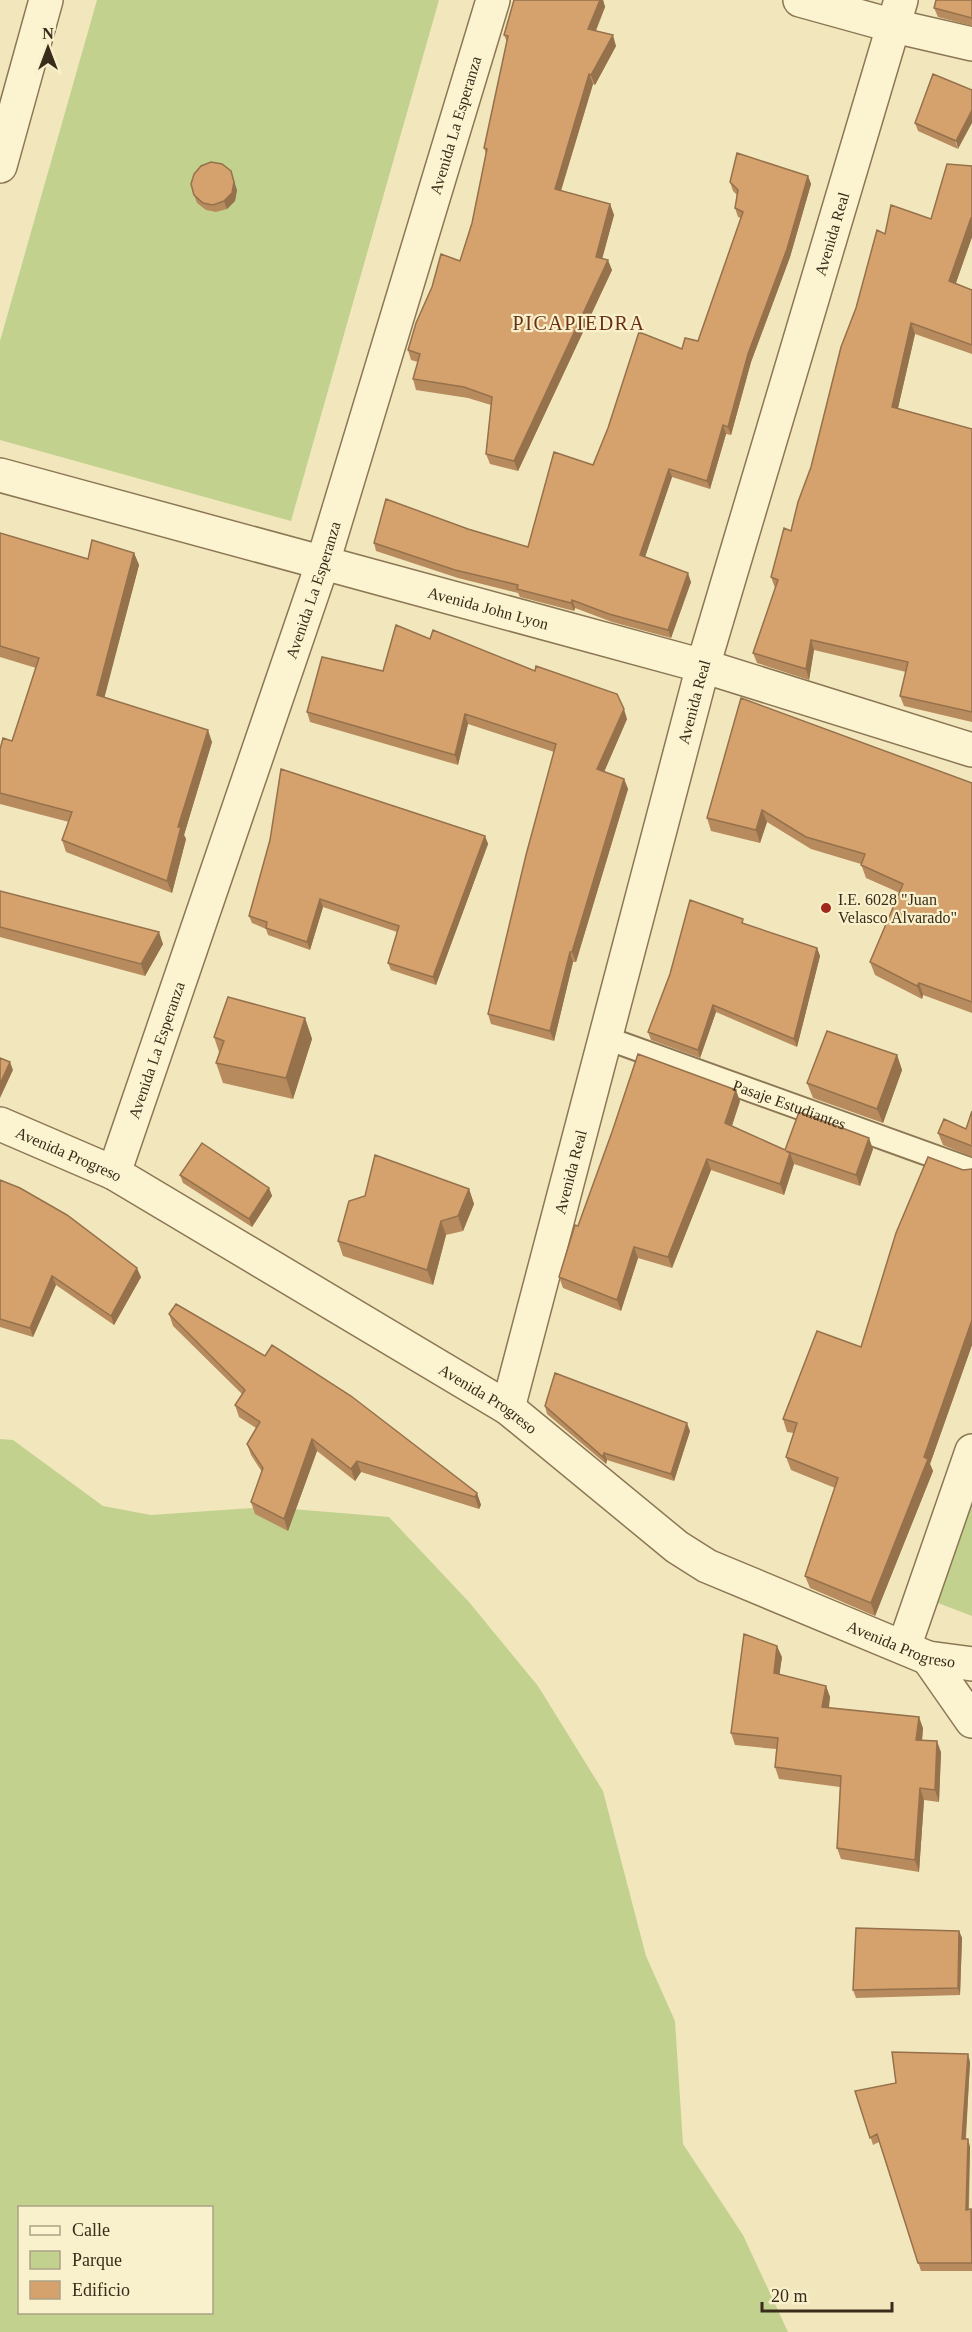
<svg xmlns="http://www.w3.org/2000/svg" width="972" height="2332" font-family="'Times New Roman',serif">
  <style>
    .green { fill: #c3d18f; fill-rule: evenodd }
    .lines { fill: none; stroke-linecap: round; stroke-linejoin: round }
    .lane-casing { stroke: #8c7754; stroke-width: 26 }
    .street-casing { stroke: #8c7754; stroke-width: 36 }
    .lane { stroke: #fcf3d0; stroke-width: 22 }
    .street { stroke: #fcf3d0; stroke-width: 33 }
    .wall { fill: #b78b5e }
    .shaded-wall { fill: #95714c }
    .building { fill: #d5a26d; stroke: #95714c; stroke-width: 1.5 }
    .poi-dot { fill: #a1281d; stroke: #f9f0cc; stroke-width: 2 }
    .labels { text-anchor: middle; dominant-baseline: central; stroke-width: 4.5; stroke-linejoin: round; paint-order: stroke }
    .street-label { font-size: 16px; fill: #392c1a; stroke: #f9f0cc }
    .poi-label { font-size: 16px; fill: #392c1a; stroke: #f9f0cc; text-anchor: start }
    .quarter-label { font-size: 20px; letter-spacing: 1.5px; fill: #6a2f15; stroke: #f9f0cc }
  </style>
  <rect width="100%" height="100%" fill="#f2e7bc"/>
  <path class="green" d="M97,0H439L291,521L0,440V341Z
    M0,1439L13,1440L103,1506L151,1515L268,1507L389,1517L469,1602L538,1686L603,1791L646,1956L675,2021L683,2144L743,2235L788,2332H0ZM20,2208H212V2312H20Z
    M972,1489V1616L930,1600Z"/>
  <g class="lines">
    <defs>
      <g id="lane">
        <path id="s1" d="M606,1038L972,1170"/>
      </g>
      <g id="street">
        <path d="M800,0L894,26L972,44"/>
        <path d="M0,166L46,0"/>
        <path id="s2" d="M0,475L703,666L972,750"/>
        <path id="s3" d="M0,1124L114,1173L508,1408L677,1547L707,1566L928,1658L972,1664"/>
        <path id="s4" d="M114,1173L323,562L493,0"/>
        <path id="s5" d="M508,1408L703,666L901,0"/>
        <path d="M904,1647L972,1451"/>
        <path d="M928,1658L972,1721"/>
      </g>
    </defs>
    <use href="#lane" class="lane-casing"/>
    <use href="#street" class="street-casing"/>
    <use href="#lane" class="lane"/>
    <use href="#street" class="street"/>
  </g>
  <path class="wall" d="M514,0H603L605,7L596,31L616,46L595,85L593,84L561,191L610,204L614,215L602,258L612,270L518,471L490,464L486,454L491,405L468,398L416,390L413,379L418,362L411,360L408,350L460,261L472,223L486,154L484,148L507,42L504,35Z
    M972,0V26L938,17L934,8Z
    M933,74L958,149L918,131L915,123Z
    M972,166V237L956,283L972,290V354L915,334L898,408L972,429V722L904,706L900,696L906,672L814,650L809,680L757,663L753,653L775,588L771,577L791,531L885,234L931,219Z
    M808,176L811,184L790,257L751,362L731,435L726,434L710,489L672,477L645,557L691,582L671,638L612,622L575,608L574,611L520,597L518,593L458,578L376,551L374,543L468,529L528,547L682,349L698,341L741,218L738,217L735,208L737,195L733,191L730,182Z
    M237,190L235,201L227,209L216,212L206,210L197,203L194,195Z
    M0,533L88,559L134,553L139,565L104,697L212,742L184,835L186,839L172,893L66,852L62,840L69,822L0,804V749L12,741L36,668L0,657Z
    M383,671L627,719L604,772L624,779L628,789L576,962H573L554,1041L491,1024L488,1014L554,752L468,724L458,765L310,722L307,712Z
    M741,698L972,783V1013L923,995L922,999L875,975L870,962L900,893L866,878L861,864L811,849L767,822L760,843L711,831L707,818Z
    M485,836L488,844L436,985L391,970L388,963L397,932L323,907L310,950L268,935L266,929L252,923L249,916Z
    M0,891L163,944L145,976L0,937Z
    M744,924L817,948L820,956L797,1047L716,1012L700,1058L651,1040L648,1032Z
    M305,1018L312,1039L293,1099L223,1083L216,1063L219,1052L214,1037Z
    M897,1055L902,1070L883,1123L813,1098L807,1083Z
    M740,1101L732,1126L785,1150L873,1149L860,1186L794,1164L784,1195L711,1170L672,1268L638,1258L621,1311L563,1288L559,1277L578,1226Z
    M972,1111V1157L943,1145L938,1133L966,1129Z
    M972,1169V1345L930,1464L933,1471L875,1616L810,1588L805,1576L835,1488L791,1470L786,1457L794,1433L787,1432L783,1419L861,1347L963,1170Z
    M180,1175L269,1188L272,1196L252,1227L183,1183Z
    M0,1180L141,1277L114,1325L56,1285L33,1337L0,1327Z
    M469,1189L474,1204L463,1231L446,1235L433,1285L343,1256L338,1241Z
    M169,1314L477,1493L481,1505L479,1509L361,1472L355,1481L317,1451L288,1531L255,1514L251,1502L262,1472L251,1455L247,1444L256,1428L239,1417L235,1405L242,1394L173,1326Z
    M545,1406L690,1431L674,1481L607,1460L606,1464L547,1414Z
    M782,1657L779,1675L826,1686L830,1697L829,1708L923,1728L922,1740L941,1752L939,1802L924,1800L919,1872L841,1859L837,1848L840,1787L779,1779L775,1767L776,1749L735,1745L731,1733Z
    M959,1931L962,1938L960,1995L856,1998L853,1990Z
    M970,2062L966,2139L970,2147L969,2210L971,2209L972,2211V2271H921L879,2142L873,2145L855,2091L896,2083Z"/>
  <path class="shaded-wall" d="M600,0H603L605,7L592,39L588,29Z
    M613,35L616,46L595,85L591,75Z
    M589,74L593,84L558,200L555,189Z
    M972,110V123L958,149L956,141Z
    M231,171L237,190L235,201L227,209L224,201Z
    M808,176L811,184L790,257L751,362L731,435L728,427L748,354Z
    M610,204L614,215L600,267L596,257Z
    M971,218L972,221V237L953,291L949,281Z
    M608,260L612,270L518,471L514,461Z
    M911,323L915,334L896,417L892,407Z
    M723,425L726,434L710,489L707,481Z
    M669,469L672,477L643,563L640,555Z
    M134,553L139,565L102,707L97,695Z
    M688,573L691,582L671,638L668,630Z
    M572,600L575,608L574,611L571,603Z
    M811,640L814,650L809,680L806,669Z
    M624,709L627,719L601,779L597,769Z
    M465,714L468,724L458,765L455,755Z
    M208,730L212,742L184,835L186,839L172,893L167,881L178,827Z
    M624,779L628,789L576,962L572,952Z
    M762,810L767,822L760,843L756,830Z
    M485,836L488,844L436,985L433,977Z
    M320,899L323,907L310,950L307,942Z
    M159,932L163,944L145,976L141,964Z
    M817,948L820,956L797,1047L794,1039Z
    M570,952L573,962L554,1041L550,1031Z
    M919,983L923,995L922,999L917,986Z
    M713,1005L716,1012L700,1058L698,1050Z
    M305,1018L312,1039L293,1099L286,1078Z
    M897,1055L902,1070L883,1123L877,1109Z
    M10,1062L13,1070L0,1098V1084Z
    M736,1090L740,1101L729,1134L725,1123Z
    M869,1138L873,1149L860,1186L856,1175Z
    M790,1153L794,1164L784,1195L780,1184Z
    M707,1159L711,1170L672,1268L668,1257Z
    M269,1188L272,1196L252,1227L249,1219Z
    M469,1189L474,1204L463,1231L458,1216Z
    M441,1221L446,1235L433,1285L427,1270Z
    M634,1247L638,1258L621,1311L617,1300Z
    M137,1268L141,1277L114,1325L111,1316Z
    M52,1276L56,1285L33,1337L30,1328Z
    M972,1320V1345L930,1464L933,1471L875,1616L871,1603Z
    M687,1423L690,1431L674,1481L671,1474Z
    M312,1439L317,1451L288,1531L284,1519Z
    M604,1453L607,1460L606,1464L603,1457Z
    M357,1461L361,1472L355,1481L351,1469Z
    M477,1493L481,1505L479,1509L475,1497Z
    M777,1646L782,1657L778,1685L774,1673Z
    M826,1686L830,1697L827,1719L822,1707Z
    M919,1717L923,1728L921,1752L916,1740Z
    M937,1741L941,1752L939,1802L935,1790Z
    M920,1788L924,1800L919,1872L915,1860Z
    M959,1931L962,1938L960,1995L958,1988Z
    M968,2054L970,2062L965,2147L962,2139Z
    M968,2139L970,2147L968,2218L966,2210Z"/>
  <path class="building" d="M514,0H600L588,29L613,35L591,75L589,74L555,189L610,204L596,257L608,260L514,461L486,454L492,397L464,387L413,379L420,354L408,350L416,323L432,287L441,254L460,261L472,223L487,149L484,148L508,36L504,35Z
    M936,0H972V18L934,8Z
    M933,74L972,90V110L956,141L915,123Z
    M737,153L808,176L787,249L748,354L728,427L723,425L707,481L669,469L640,555L688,573L668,630L609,614L572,600L571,603L517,589L518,585L455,570L374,543L386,499L468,529L528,547L554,452L593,465L608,428L639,332L682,349L685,338L698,341L743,212L735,208L738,190L730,182Z
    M211,162L222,164L231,171L234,182L232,193L224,201L213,205L203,203L194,195L191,184L194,174L201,166Z
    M947,164L972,166V218H971L949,281L972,290V345L911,323L892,407L972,429V712L900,696L908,662L811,640L806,669L753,653L778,580L771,577L784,528L791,531L798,502L811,467L841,347L856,308L877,230L885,234L891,205L931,219Z
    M0,533L88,559L92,540L134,553L97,695L208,730L178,827H181L167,881L62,840L72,812L0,793V749L3,738L12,741L39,658L0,646Z
    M396,625L430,639L433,630L535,671L536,666L617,694L624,709L597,769L624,779L572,952H570L550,1031L488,1014L526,855L556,744L465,714L455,755L307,712L322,657L383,671Z
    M741,698L972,783V1002L919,983L917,986L870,962L903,884L861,865L865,854L806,837L762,810L756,830L707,818Z
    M281,769L485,836L433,977L388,963L399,926L320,899L307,942L266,928L267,922L249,916L270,840Z
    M0,891L159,932L141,964L0,927Z
    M690,900L743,919L742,923L817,948L794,1039L713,1005L698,1050L648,1032L670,974Z
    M228,997L305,1018L286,1078L216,1063L224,1041L214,1037Z
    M827,1031L897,1055L877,1109L807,1083Z
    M638,1054L736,1090L725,1123L785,1150L799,1112L869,1138L856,1175L786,1151L790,1153L780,1184L707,1159L668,1257L634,1247L617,1300L559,1277L575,1225L578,1226L612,1132Z
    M0,1058L10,1062L0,1084Z
    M972,1111V1146L938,1133L944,1119L966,1129Z
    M202,1143L269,1188L249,1219L180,1175Z
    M375,1155L469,1189L458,1216L441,1221L427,1270L338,1241L349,1201L365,1196Z
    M928,1157L963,1170L972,1169V1320L924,1457L928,1459L871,1603L805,1576L838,1478L786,1457L797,1423L783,1419L817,1331L861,1347L896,1233Z
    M0,1180L20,1188L67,1215L137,1268L111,1316L52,1276L30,1328L0,1319Z
    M176,1304L265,1356L272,1345L351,1396L477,1493L475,1497L357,1461L351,1469L312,1439L284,1519L251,1502L263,1468L247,1444L260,1422L235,1405L245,1390L169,1314Z
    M555,1373L687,1423L671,1474L604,1453L603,1457L545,1406Z
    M744,1634L777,1646L774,1673L826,1686L822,1707L919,1717L916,1740L937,1741L935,1790L920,1788L915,1860L837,1848L841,1776L775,1767L778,1738L731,1733Z
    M856,1928L959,1931L958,1988L853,1990Z
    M892,2052L968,2054L962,2139H968L966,2210L971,2209L972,2263H918L877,2134L870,2138L855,2091L896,2083Z"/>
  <circle class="poi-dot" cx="826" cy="908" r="6"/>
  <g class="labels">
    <g class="street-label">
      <text stroke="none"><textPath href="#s4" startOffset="1102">Avenida La Esperanza</textPath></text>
      <text stroke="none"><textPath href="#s5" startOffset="1218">Avenida Real</textPath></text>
      <text stroke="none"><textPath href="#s4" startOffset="616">Avenida La Esperanza</textPath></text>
      <text stroke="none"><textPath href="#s2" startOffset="506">Avenida John Lyon</textPath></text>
      <text stroke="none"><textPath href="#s5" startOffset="730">Avenida Real</textPath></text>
      <text stroke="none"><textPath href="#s4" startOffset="130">Avenida La Esperanza</textPath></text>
      <text stroke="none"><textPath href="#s1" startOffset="195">Pasaje Estudiantes</textPath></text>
      <text stroke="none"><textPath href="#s3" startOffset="75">Avenida Progreso</textPath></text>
      <text stroke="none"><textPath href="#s5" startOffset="244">Avenida Real</textPath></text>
      <text stroke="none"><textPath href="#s3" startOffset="561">Avenida Progreso</textPath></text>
      <text stroke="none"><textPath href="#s3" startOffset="1047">Avenida Progreso</textPath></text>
    </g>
    <g class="poi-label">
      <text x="838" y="899">I.E. 6028 "Juan<tspan x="838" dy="18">Velasco Alvarado"</tspan></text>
    </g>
    <g class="quarter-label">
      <text x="579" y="323">PICAPIEDRA</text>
    </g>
  </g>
  <rect x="18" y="2206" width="195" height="108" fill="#f9f0cc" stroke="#aca285" stroke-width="1.5"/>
  <rect x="30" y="2226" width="30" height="9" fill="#fcf3d0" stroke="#aca285" stroke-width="1.5"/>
  <text x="72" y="2236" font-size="18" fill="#392c1a">Calle</text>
  <rect x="30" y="2251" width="30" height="18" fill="#c3d18f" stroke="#aca285" stroke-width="1.5"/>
  <text x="72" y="2266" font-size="18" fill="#392c1a">Parque</text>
  <rect x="30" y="2281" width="30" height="18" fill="#d5a26d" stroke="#aca285" stroke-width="1.5"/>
  <text x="72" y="2296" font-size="18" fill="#392c1a">Edificio</text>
  <g transform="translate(48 48)" stroke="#f9f0cc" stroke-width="4.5" paint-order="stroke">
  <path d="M0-4.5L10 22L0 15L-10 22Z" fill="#392c1a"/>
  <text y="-9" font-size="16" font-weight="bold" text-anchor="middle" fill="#392c1a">N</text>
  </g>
  <path d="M762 2302v9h130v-9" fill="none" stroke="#392c1a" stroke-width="3"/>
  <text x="771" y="2302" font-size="18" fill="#392c1a" stroke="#f9f0cc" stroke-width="4.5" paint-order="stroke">20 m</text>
</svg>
